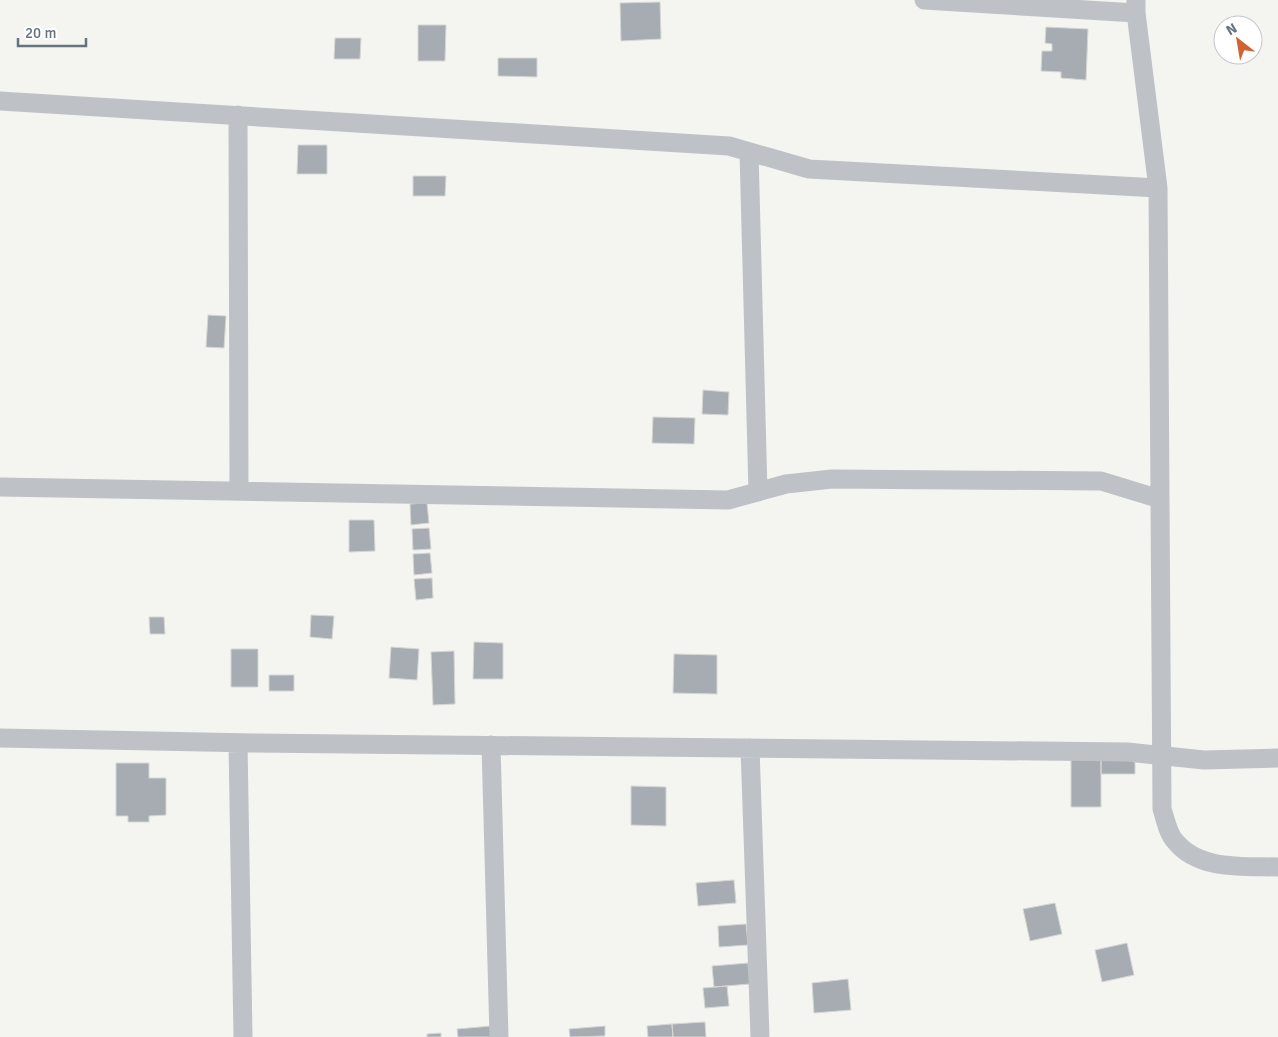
<svg xmlns="http://www.w3.org/2000/svg" width="1278" height="1037" font-family="Signika,sans-serif">
  <style>
    .building { fill: #a6acb1; stroke: #d6d6d4 }
    .lines { fill: none; stroke-linecap: round; stroke-linejoin: round }
    .minor { stroke: #bec1c5; stroke-width: 19 }
  </style>
  <rect width="100%" height="100%" fill="#f4f4f1"/>
  <path class="building" d="M660,2L661,39L621,41L620,3Z
    M418,25H446L445,61H418Z
    M1046,27L1088,29L1086,80L1061,78V72L1041,71L1042,51H1052V44L1045,43Z
    M335,38H361L360,59H334Z
    M498,58H537V77L498,76Z
    M298,145H327V174H297Z
    M413,176H446L445,196H413Z
    M208,315L226,316L224,348L206,347Z
    M703,390L729,392L728,415L702,414Z
    M653,417L695,418L694,444L652,443Z
    M427,503L429,523L411,525L410,504Z
    M349,520H374L375,551L349,552Z
    M429,528L431,549L413,550L412,529Z
    M430,553L432,573L414,575L413,554Z
    M432,578L433,598L416,600L414,579Z
    M311,615L334,616L332,639L310,637Z
    M149,617H164L165,634H150Z
    M474,642L503,643V679H473Z
    M391,647L419,649L417,680L389,678Z
    M231,649H258V687H231Z
    M454,651L455,704L433,705L431,652Z
    M674,654L717,655V694L673,693Z
    M269,675H294V691H269Z
    M1071,754H1101V807H1071Z
    M1101,754H1135V774H1101Z
    M116,763H149V778H166V815L149,816V822H128V816H116Z
    M631,786L666,787V826L631,825Z
    M734,880L736,903L698,906L696,883Z
    M1055,903L1062,934L1030,941L1023,909Z
    M746,924L748,945L719,947L718,926Z
    M1127,943L1134,975L1102,982L1095,950Z
    M748,963L750,984L714,987L712,966Z
    M848,979L851,1010L814,1013L812,983Z
    M727,986L729,1006L705,1008L703,988Z
    M705,1022L706,1037H673L672,1024Z
    M672,1024L673,1037H648L647,1026Z
    M491,1026L492,1037H458L457,1029Z
    M605,1026V1036L570,1037L569,1029Z
    M441,1033V1037H427V1034Z"/>
  <g class="lines">
    <path class="minor" d="M924,0L1136,13
      M1136,0V13L1158,188L1162,809C1165,818 1168,834 1175,841C1199,871 1244,866 1278,867
      M0,101L729,146L809,169L1158,188
      M238,115L239,491
      M749,152L758,492
      M0,487L728,500L786,484L832,479L1101,481L1160,499
      M0,738L254,743L1127,752L1204,760L1278,758
      M238,743L243,1037
      M491,745L499,1037
      M750,748L760,1037"/>
  </g>
  <g transform="translate(1238 40) rotate(329)"><circle r="24" fill="#ffffff" stroke="#c2c7cc"/>
  <path d="M0-4L9 19L0 12L-9 19Z" fill="#d16235"/>
  <text y="-8" font-size="14" font-weight="bold" text-anchor="middle" fill="#66737f">N</text>
  </g>
  <path d="M18 38v8h68v-8" fill="none" stroke="#66737f" stroke-width="2.5"/>
  <text x="25" y="38" font-size="15" fill="#66737f" stroke="#ffffff" stroke-width="4" paint-order="stroke">20 m</text>
</svg>
